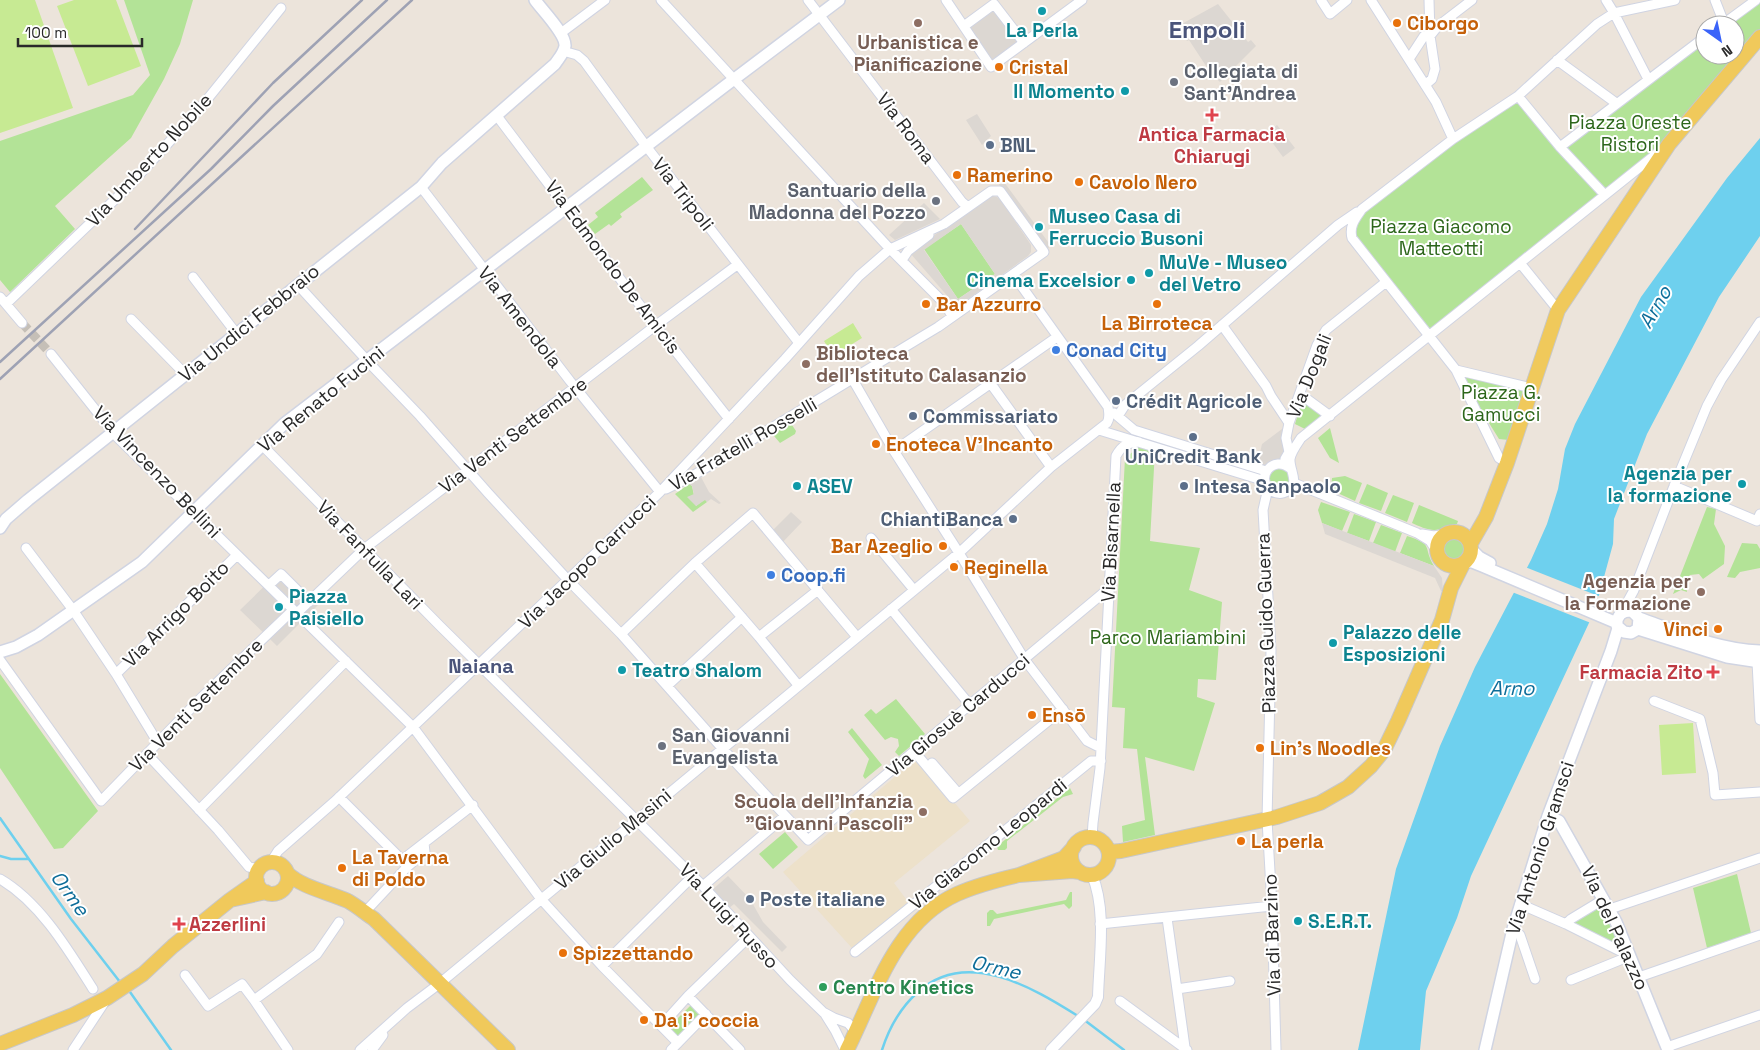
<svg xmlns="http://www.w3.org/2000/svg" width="1760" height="1050" font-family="'Space Grotesk',sans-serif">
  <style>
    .education { fill: #ede1ca }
    .green { fill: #b3e397 }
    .pitch { fill: #c7ea93 }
    .plaza { fill: #dcd7d2; fill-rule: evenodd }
    .water { fill: #6ed0ee }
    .pier { fill: #ece4db }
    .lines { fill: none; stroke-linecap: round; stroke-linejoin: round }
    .stream { stroke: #6ed0ee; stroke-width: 2.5 }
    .minor-tunnel { stroke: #c5bfb7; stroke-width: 9; stroke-dasharray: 9 4.5; stroke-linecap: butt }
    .minor-casing { stroke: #d0d4e2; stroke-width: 11 }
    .tertiary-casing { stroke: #d0d4e2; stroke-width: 12 }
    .secondary-casing { stroke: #d0d4e2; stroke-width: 14 }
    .primary-casing { stroke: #c7c7c7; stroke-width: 16 }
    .minor { stroke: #fff; stroke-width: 9 }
    .tertiary { stroke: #fff; stroke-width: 10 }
    .secondary { stroke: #fff; stroke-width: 11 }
    .primary { stroke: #f0c95b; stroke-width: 14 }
    .rail { stroke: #9ea2b4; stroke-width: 2.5 }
    .culture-dot { fill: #0f9aa8; stroke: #fff; stroke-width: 2 }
    .education-dot { fill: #8d6e63; stroke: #fff; stroke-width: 2 }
    .food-dot { fill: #e8710a; stroke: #fff; stroke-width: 2 }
    .worship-dot { fill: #6b7280; stroke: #fff; stroke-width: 2 }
    .health-dot { fill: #e0444e; stroke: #fff; stroke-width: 2 }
    .service-dot { fill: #5c6f8a; stroke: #fff; stroke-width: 2 }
    .shop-dot { fill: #3f7fe0; stroke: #fff; stroke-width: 2 }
    .leisure-dot { fill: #2e9e5b; stroke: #fff; stroke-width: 2 }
    .labels { text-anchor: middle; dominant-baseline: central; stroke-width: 4; stroke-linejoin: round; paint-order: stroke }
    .food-label { font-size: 19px; font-weight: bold; fill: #c56008; stroke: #fff; text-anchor: start }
    .culture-label { font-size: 19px; font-weight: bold; fill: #0d838f; stroke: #fff; text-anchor: start }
    .education-label { font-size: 19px; font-weight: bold; fill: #785e54; stroke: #fff; text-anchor: end }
    .worship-label { font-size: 19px; font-weight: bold; fill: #5b616d; stroke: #fff; text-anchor: start }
    .park-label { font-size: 19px; fill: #2c661a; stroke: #fff }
    .street-label { font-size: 19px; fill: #292929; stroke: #fff }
    .health-label { font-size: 19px; font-weight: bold; fill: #be3a42; stroke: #fff }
    .service-label { font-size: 19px; font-weight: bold; fill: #4e5e75; stroke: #fff; text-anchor: start }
    .shop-label { font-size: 19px; font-weight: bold; fill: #366cbe; stroke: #fff; text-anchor: start }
    .leisure-label { font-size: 19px; font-weight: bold; fill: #27864d; stroke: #fff; text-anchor: start }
    .water-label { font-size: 20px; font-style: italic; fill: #0d6d99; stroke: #fff }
    .neighbourhood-label { font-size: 20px; font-weight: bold; fill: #4a547a; stroke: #fff }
    .district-label { font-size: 24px; font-weight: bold; fill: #4a547a; stroke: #fff }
  </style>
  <rect width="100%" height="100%" fill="#ece4db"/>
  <path class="education" d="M916,759L950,803L953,801L970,821L894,883L909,903L852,948L783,872Z"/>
  <path class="green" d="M124,0H193L180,44L164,79L131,138L55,206L75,229L10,292L0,280V141L133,95L150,75Z
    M1760,0V37L1669,144L1429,336L1352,238L1362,209L1518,96L1560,147L1705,37V55H1735V25H1722Z
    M642,177L653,190L620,214L622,217L611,226L609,224L595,234L588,225L598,217L595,213Z
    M961,224L995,274L958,299L924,249Z
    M1456,370L1532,388L1509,440L1499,439Z
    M1302,401L1323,415L1307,430L1295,424Z
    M788,419L796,431L795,434L780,443L769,430Z
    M1330,428L1339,463L1330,458L1318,438Z
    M1140,446L1155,450L1150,541L1200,548L1189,590L1222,602L1216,680L1198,679L1197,697L1215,703L1194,771L1145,757L1155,835L1123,842L1122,826L1145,820L1137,749L1123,748L1125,708L1112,707L1125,458Z
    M1269 479a11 11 0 1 1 22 0a11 11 0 1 1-22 0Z
    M1345,476L1362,483L1355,501L1331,490L1332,478Z
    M689,484L692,486L696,506L705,499L707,502L693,512L675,494Z
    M1367,484L1388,493L1381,511L1359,503Z
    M1393,495L1414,503L1407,522L1385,513Z
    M1321,502L1350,512L1342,531L1322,523L1318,510Z
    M1419,505L1458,521L1457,524C1450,525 1446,527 1440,529C1431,532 1421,527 1412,523Z
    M1707,507L1716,509L1714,524L1725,546L1724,564L1703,579L1699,574L1690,575L1685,581L1687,592L1681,590L1673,594Z
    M1354,514L1376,522L1369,541L1347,533Z
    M1381,525L1402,533L1395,552L1373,543Z
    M1407,536C1435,545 1422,546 1434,566L1400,553Z
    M1441 550a13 13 0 1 1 26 0a13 13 0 1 1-26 0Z
    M1742,543L1757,544L1760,549V568L1740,572L1735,578L1727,577Z
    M0,674L98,811L63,848L54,849L0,768Z
    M896,699L925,734L899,756L895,752L899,746L898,739L891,737L885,740L864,715L871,709L876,714Z
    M852,728L882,765L865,779L863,776L869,759L848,732Z
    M1070,788L1073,794L1063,797L1007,841V848L1005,850H998L997,847L1001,843Z
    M785,832L798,847L773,869L759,854Z
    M1737,874L1751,933L1707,948L1693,888Z
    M1070,892H1072V906L1069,909L1064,904L994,919L990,926H987V913L990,910H993L997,914L1066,900Z
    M1602,904L1621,947L1571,922Z
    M691,1005L700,1014L679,1037L670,1028V1026Z"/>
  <path class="pitch" d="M0,0H35L73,108L0,133Z
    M74,0H116L141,66L88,86L57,6Z
    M853,323L862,338L833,356L824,341Z
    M1693,723L1696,773L1662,775L1659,725Z"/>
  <path class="plaza" d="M994,4L1024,43L991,67L964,26Z
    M1218,4L1248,42L1251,40L1256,46L1220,82L1207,70L1208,69L1189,40L1187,41L1178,26Z
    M977,114L991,136L982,145L966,120Z
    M1277,125L1295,148L1283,157L1266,134Z
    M993,172L1004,182L1051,246L1045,250L991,173Z
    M993,196L997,197L1001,200L1031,245V252L1028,256L957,307L910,253L987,197ZM961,224L995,274L958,299L924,250Z
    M924,203L940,219L895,240L889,235Z
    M1286,426V450L1283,458L1263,468L1257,466L1262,444Z
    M701,477L709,492L721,503L719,504L711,499L707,502L705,500L696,506L687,497L694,494L692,486L689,484Z
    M791,512L802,522L780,545L770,533Z
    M1322,523L1434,566L1442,578L1443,591H1441L1435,578L1325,534Z
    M282,569L318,605L277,646L240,610Z
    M728,876L750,899L763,922L787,947L782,952L734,904L729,908L712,890Z"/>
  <path class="water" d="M1760,138V236L1719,297L1647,434L1614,519L1613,544L1595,610L1471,876L1457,918L1426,991L1420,1050H1358L1396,869L1440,746L1475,667L1531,560L1547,524L1558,489L1565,449L1575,424L1641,297L1727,178Z"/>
  <path class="pier" d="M1525,567L1601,597L1597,611L1591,623L1512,592Z"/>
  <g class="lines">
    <path class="stream" d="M0,818L71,919L120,982
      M0,856L11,859H28
      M130,992L171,1050
      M1083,1019L1124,1050
      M882,1050C889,1028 900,1008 918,992C966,948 1032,987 1078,1016"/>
    <path class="minor-tunnel" d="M22,323L51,354"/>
    <defs>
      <path id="minor" d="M808,0L962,202L968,207
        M946,0L991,67L1082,0
        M1321,0L1330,14L1347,0
        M1371,0L1436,102L1453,139
        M1606,0L1614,13L1648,79
        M1715,0L1724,23
        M1722,25L1756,0
        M964,26L994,4L1024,43
        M561,33L605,0
        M563,51L577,55L584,61L646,146L799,343
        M1409,59L1424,36H1430L1438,26L1472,0
        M1557,60L1616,103
        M1425,85L1432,79L1435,69L1430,36L1429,0
        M1518,96L1597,24L1614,13L1675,0
        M497,116L655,325L729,419
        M1560,147L1705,37
        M421,187L570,381L660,492
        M902,260L908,251L929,235
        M1520,263L1558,310
        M1013,274L1108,407C1109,414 1110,418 1107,423L1051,467
        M193,277L236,333
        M297,284L373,367L420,416L488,493L568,580L621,634L722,748L808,840L1108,589
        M0,297L22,323
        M6,304L130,185L201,107L281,8
        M131,319L185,374
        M1222,325L1266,386L1271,396L1289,423
        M51,354L117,437L413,727L541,899L602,966L678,1043
        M1456,370L1532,388
        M853,380L894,451L959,553L1051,467L991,384
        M1300,394L1330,416
        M1114,413L1134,430L1266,471
        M1118,416L1125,405L1198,346L1338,225L1357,212
        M1099,430L1265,481
        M262,445L440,626L703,886L790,980L823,1012L834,1018L848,1023L856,1032
        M894,451L1057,337
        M1285,459L1289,452L1286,438L1289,423L1317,345L1326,330L1386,282
        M1507,463L1499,458L1456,370L1352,238C1349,226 1355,219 1362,209L1453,139L1518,96L1560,147L1604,194
        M1291,469C1273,453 1254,479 1271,491C1275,493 1279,494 1283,493C1303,487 1289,471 1290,459C1291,452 1297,444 1301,438L1660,151
        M1294,483L1417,533L1430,541L1436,550
        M1674,486L1757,521L1760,514
        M1268,488L1263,510L1271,650L1267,820L1272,906L1276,1050
        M666,489L694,475L923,336L938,327L1044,252L1000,191H991L944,224L890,249L945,304L952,316
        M1422,534L1434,536L1445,534
        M871,538L914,590
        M26,548L73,610L116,674L158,743
        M695,563L759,637L798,685
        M269,585L281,574L309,602
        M891,609L970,705
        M1622,612L1634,590L1674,486L1707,406L1721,380L1760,322
        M296,614L364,549L651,329L737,265
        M621,634L695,563L753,513L857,637
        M759,637L818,590
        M0,660L101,801L202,697L293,610
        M1757,662L1760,720
        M116,674L237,555
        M667,686L742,617
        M1654,701L1700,719L1713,773L1715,795L1760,792
        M914,751L953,798L1063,709
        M147,754L218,830L249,867L259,869
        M932,763L958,793
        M339,797L402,860
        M199,810L346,661
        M1092,837L1093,823L1100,768L1116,456C1122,445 1127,443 1139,442
        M271,862L278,851L334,802L660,492L785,359L859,276L890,249L661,0
        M407,867L425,852L424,843
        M0,879C40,902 69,951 93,989
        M703,886L785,816
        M1520,904L1566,924L1630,956
        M1610,909L1760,858
        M365,912L407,867L402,860L473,805
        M1167,918L1185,1047
        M1100,924L1272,906
        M1566,924L1571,919L1604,899
        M1513,929L1520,935L1535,979
        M855,952L1091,761H1101
        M602,966L693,876
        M185,975L208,1006L242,984L254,1000
        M1639,977L1760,935
        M1571,980L1630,956
        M1177,989L1230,981
        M1120,1001L1187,1050
        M825,1014L835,1030L845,1050
        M661,1026L688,996
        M1667,1047L1760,1015
        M73,1050L106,1000
        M288,1050L254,1000L317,954L339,922
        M360,1050L407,1008L439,984L959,553L1025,660L1087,741L1101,748
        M372,1050L383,1035
        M671,1050L706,1014
        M740,1050L688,996L749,937"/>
      <path id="tertiary" d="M1051,1050L1095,1004L1098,997C1099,959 1107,910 1092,875"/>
      <path id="secondary" d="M0,528L6,519L28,500L421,187L442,163L555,64C559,58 564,53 565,46C566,34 542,10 535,0
        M1471,549L1479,557L1490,563
        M1465,562H1472L1482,566L1617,623
        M1639,618L1638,629L1631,633L1624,632L1617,626C1616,616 1622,610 1632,611L1639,618C1678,632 1719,650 1760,651
        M1638,629L1727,657L1760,662
        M0,652L16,647L38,635L142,562L285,423L725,86L839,0
        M1548,816L1559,821L1616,922L1668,1050
        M1485,1050L1513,929L1548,816L1611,651L1618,628"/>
      <path id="primary" d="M1437 549a17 17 0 1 1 34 0a17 17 0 1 1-34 0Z
        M1471,543L1486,517L1507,463L1558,310L1669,144L1760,37
        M1071 856a19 19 0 1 1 38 0a19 19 0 1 1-38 0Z
        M1074,847L1064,858L1019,875L1072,871L1080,872
        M1109,852L1121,851L1277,817L1320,803L1348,787L1371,766L1384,750L1398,721L1442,620L1451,588L1463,564
        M256 878a16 16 0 1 1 32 0a16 16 0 1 1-32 0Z
        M287,873C303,888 328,892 348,901C357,906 365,913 374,919L508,1050
        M257,881L230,900L266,892
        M0,1044L73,1015L107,998L143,974L173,946L230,900
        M847,1050C875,994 895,922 957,894C977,885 997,880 1019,875"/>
    </defs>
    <use href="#minor" class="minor-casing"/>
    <use href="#tertiary" class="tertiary-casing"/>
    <use href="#secondary" class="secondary-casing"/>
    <use href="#primary" class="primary-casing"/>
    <use href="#minor" class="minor"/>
    <use href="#tertiary" class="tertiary"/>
    <use href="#secondary" class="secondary"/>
    <use href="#primary" class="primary"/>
    <path class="rail" d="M135,229L273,83L362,0
      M0,362L211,169L273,106L387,0
      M0,379L412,0"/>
  </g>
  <g class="culture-dot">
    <circle cx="1042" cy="11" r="5"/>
    <circle cx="1125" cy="91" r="5"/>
    <circle cx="1039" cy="227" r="5"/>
    <circle cx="1149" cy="273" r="5"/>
    <circle cx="1131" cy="280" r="5"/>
    <circle cx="1742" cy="484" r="5"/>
    <circle cx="797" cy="486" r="5"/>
    <circle cx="279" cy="607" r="5"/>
    <circle cx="1333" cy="643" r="5"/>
    <circle cx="622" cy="670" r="5"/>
    <circle cx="1298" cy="921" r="5"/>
  </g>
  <g class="education-dot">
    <circle cx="918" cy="23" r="5"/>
    <circle cx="806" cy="364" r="5"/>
    <circle cx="1701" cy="592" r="5"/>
    <circle cx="923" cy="812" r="5"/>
  </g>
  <g class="food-dot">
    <circle cx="1397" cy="23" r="5"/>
    <circle cx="999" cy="67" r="5"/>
    <circle cx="957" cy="175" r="5"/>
    <circle cx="1079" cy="182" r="5"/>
    <circle cx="926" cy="304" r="5"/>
    <circle cx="1157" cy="304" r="5"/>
    <circle cx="876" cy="444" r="5"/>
    <circle cx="943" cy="546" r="5"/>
    <circle cx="954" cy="567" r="5"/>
    <circle cx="1718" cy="629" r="5"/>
    <circle cx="1032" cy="715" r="5"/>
    <circle cx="1260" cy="748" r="5"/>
    <circle cx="1241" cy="841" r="5"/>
    <circle cx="342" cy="868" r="5"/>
    <circle cx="563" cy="953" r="5"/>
    <circle cx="644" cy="1020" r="5"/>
  </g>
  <g class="worship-dot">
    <circle cx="1174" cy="82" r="5"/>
    <circle cx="936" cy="201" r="5"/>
    <circle cx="662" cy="746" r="5"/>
  </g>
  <g class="health-dot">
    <path d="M1209.5 107.5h5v5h5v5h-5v5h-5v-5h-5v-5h5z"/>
    <path d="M1710.5 664.5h5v5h5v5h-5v5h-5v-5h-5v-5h5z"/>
    <path d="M176.5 916.5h5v5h5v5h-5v5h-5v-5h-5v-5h5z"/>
  </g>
  <g class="service-dot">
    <circle cx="990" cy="145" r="5"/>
    <circle cx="1116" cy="401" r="5"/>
    <circle cx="913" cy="416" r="5"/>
    <circle cx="1193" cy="437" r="5"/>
    <circle cx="1184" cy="486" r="5"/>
    <circle cx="1013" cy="519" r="5"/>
    <circle cx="750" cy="899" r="5"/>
  </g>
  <g class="shop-dot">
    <circle cx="1056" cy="350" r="5"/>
    <circle cx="771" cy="575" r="5"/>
  </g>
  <circle class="leisure-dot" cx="823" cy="987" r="5"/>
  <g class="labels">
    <g class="food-label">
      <text x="1407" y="23">Ciborgo</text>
      <text x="1009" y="67">Cristal</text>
      <text x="967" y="175">Ramerino</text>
      <text x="1089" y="182">Cavolo Nero</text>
      <text x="936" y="304">Bar Azzurro</text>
      <text x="1157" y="323" text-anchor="middle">La Birroteca</text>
      <text x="886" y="444">Enoteca V'Incanto</text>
      <text x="933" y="546" text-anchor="end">Bar Azeglio</text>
      <text x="964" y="567">Reginella</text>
      <text x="1708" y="629" text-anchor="end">Vinci</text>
      <text x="1042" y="715">Ensō</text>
      <text x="1270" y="748">Lin's Noodles</text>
      <text x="1251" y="841">La perla</text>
      <text x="352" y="857">La Taverna<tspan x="352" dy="22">di Poldo</tspan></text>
      <text x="573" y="953">Spizzettando</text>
      <text x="654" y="1020">Da i' coccia</text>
    </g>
    <g class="culture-label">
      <text x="1042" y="30" text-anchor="middle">La Perla</text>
      <text x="1115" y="91" text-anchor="end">Il Momento</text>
      <text x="1049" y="216">Museo Casa di<tspan x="1049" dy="22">Ferruccio Busoni</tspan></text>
      <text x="1159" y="262">MuVe - Museo<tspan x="1159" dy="22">del Vetro</tspan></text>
      <text x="1121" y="280" text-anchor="end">Cinema Excelsior</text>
      <text x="1732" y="473" text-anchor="end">Agenzia per<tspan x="1732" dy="22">la formazione</tspan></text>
      <text x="807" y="486">ASEV</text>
      <text x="289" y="596">Piazza<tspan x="289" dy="22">Paisiello</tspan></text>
      <text x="1343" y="632">Palazzo delle<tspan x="1343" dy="22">Esposizioni</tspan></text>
      <text x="632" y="670">Teatro Shalom</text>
      <text x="1308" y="921">S.E.R.T.</text>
    </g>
    <g class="education-label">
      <text x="918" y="42" text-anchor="middle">Urbanistica e<tspan x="918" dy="22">Pianificazione</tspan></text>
      <text x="816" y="353" text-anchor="start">Biblioteca<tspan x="816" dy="22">dell'Istituto Calasanzio</tspan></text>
      <text x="1691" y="581">Agenzia per<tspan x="1691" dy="22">la Formazione</tspan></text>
      <text x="913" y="801">Scuola dell'Infanzia<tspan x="913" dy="22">"Giovanni Pascoli"</tspan></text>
    </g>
    <g class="worship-label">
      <text x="1184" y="71">Collegiata di<tspan x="1184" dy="22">Sant'Andrea</tspan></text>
      <text x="926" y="190" text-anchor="end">Santuario della<tspan x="926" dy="22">Madonna del Pozzo</tspan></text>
      <text x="672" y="735">San Giovanni<tspan x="672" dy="22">Evangelista</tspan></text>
    </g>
    <g class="park-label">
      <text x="1630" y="122">Piazza Oreste<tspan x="1630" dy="22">Ristori</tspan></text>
      <text x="1441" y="226">Piazza Giacomo<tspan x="1441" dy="22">Matteotti</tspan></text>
      <text x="1501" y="392">Piazza G.<tspan x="1501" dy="22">Gamucci</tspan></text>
      <text x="1168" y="637">Parco Mariambini</text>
    </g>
    <g class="street-label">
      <text transform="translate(906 128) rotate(53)">Via Roma</text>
      <text transform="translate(149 160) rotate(-47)">Via Umberto Nobile</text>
      <text transform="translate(683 194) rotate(52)">Via Tripoli</text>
      <text transform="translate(613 267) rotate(53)">Via Edmondo De Amicis</text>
      <text transform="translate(520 317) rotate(52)">Via Amendola</text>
      <text transform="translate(249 323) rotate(-39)">Via Undici Febbraio</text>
      <text transform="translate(1309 376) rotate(-68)">Via Dogali</text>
      <text transform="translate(321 399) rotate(-39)">Via Renato Fucini</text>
      <text transform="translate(513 435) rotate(-37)">Via Venti Settembre</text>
      <text transform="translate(743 444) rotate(-30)">Via Fratelli Rosselli</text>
      <text transform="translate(157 472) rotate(46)">Via Vincenzo Bellini</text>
      <text transform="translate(1111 542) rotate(-87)">Via Bisarnella</text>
      <text transform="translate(370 555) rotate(46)">Via Fanfulla Lari</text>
      <text transform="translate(587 562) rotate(-44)">Via Jacopo Carrucci</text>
      <text transform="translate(176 614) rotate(-45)">Via Arrigo Boito</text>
      <text transform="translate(1266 623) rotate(-92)">Piazza Guido Guerra</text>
      <text transform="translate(196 705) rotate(-45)">Via Venti Settembre</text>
      <text transform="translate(958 715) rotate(-40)">Via Giosuè Carducci</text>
      <text transform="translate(613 839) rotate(-40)">Via Giulio Masini</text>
      <text transform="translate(988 844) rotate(-39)">Via Giacomo Leopardi</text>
      <text transform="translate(1540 848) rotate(-72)">Via Antonio Gramsci</text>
      <text transform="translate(729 916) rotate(47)">Via Luigi Russo</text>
      <text transform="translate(1615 928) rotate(65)">Via del Palazzo</text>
      <text transform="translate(1272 935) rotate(-92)">Via di Barzino</text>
    </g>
    <g class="health-label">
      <text x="1212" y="134">Antica Farmacia<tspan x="1212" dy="22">Chiarugi</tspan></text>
      <text x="1703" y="672" text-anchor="end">Farmacia Zito</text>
      <text x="189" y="924" text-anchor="start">Azzerlini</text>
    </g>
    <g class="service-label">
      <text x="1000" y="145">BNL</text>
      <text x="1126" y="401">Crédit Agricole</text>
      <text x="923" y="416">Commissariato</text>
      <text x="1193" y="456" text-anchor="middle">UniCredit Bank</text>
      <text x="1194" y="486">Intesa Sanpaolo</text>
      <text x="1003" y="519" text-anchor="end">ChiantiBanca</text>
      <text x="760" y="899">Poste italiane</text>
    </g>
    <g class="shop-label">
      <text x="1066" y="350">Conad City</text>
      <text x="781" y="575">Coop.fi</text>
    </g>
    <g class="leisure-label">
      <text x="833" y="987">Centro Kinetics</text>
    </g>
    <g class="water-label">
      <text transform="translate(1655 307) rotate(-60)">Arno</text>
      <text x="1512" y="688">Arno</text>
      <text transform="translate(70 893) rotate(54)">Orme</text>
      <text transform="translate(996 967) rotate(13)">Orme</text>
    </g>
    <g class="neighbourhood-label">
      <text x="481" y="666">Naiana</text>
    </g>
    <g class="district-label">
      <text x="1207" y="29">Empoli</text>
    </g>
  </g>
  <g transform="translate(1720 40) rotate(147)"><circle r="24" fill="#ffffff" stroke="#a9a9a9"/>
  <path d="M0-4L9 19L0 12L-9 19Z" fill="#3a63f9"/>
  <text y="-8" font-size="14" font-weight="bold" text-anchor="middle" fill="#292929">N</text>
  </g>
  <path d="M18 38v8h124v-8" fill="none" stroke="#292929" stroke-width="2.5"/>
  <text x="25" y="38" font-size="15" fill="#292929" stroke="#ffffff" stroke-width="4" paint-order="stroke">100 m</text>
</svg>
